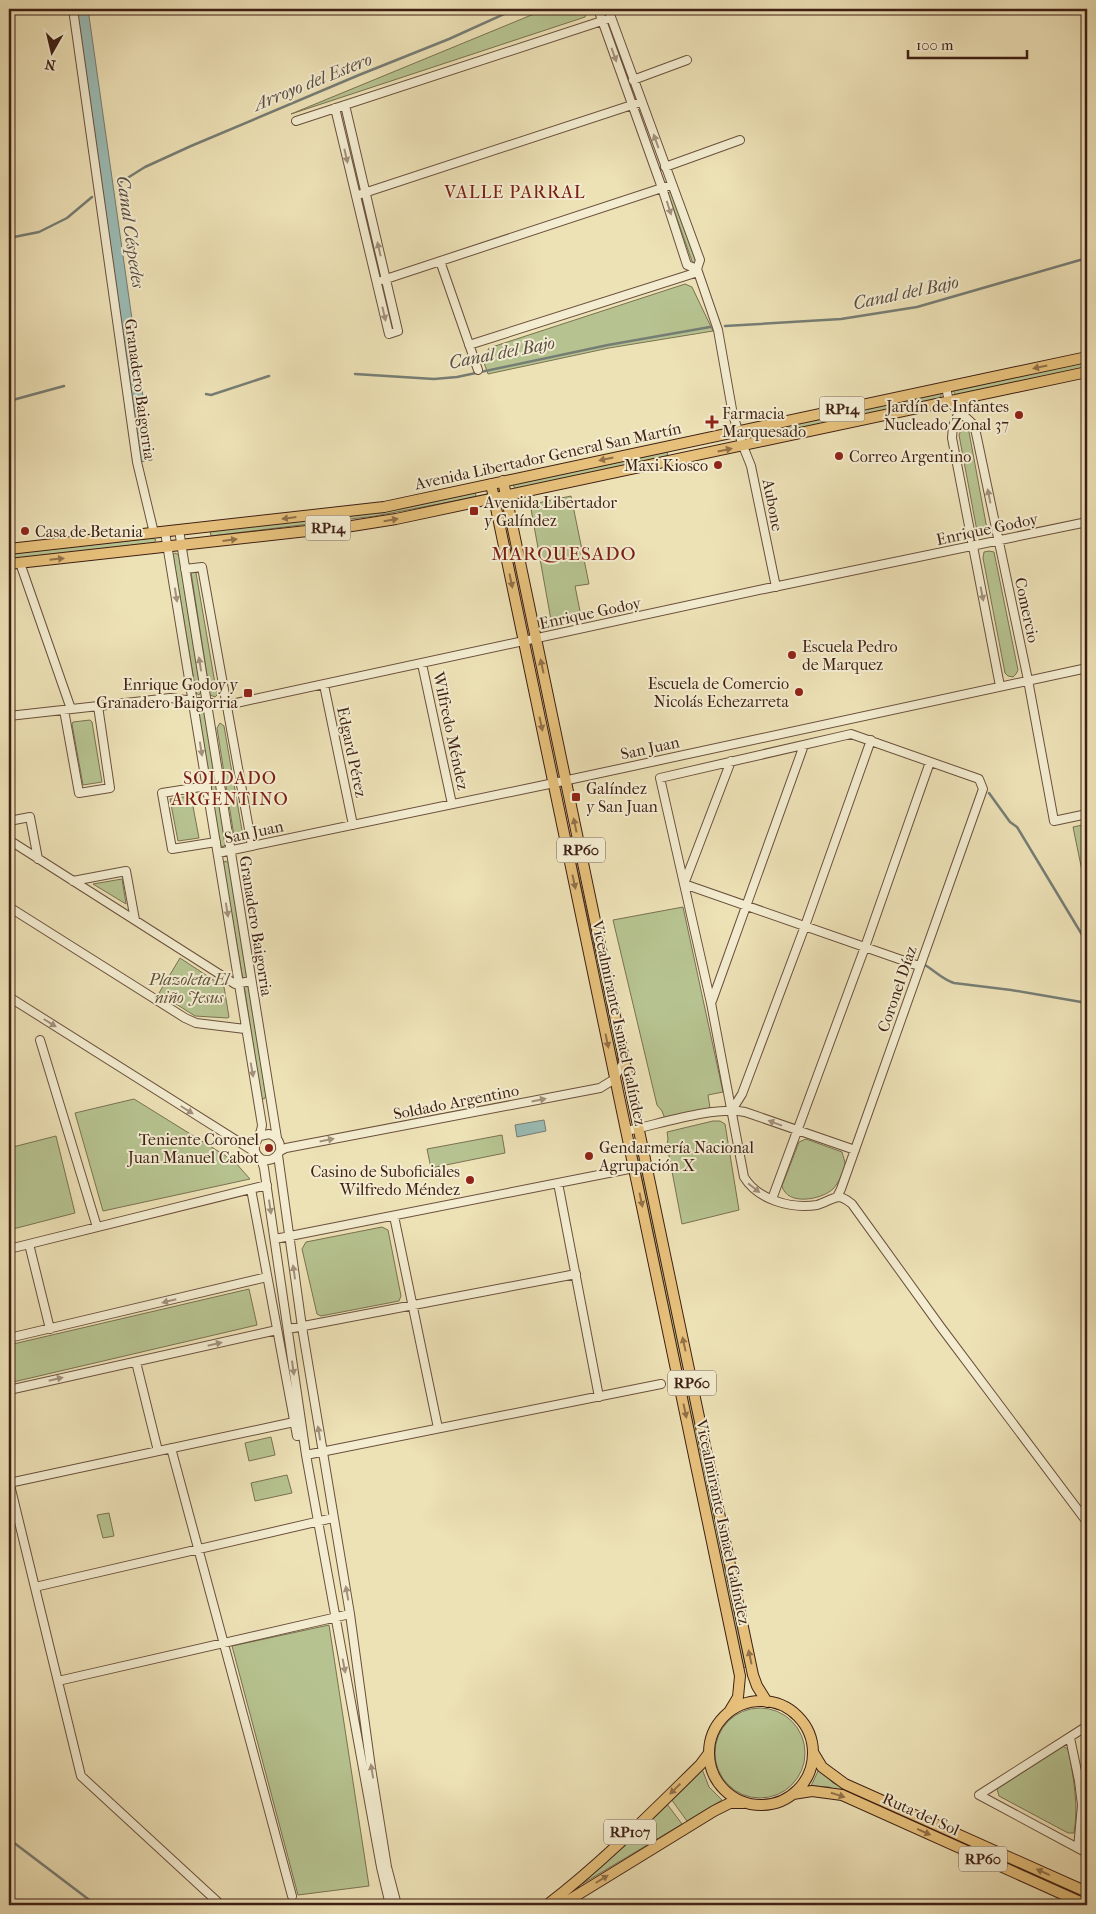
<svg xmlns="http://www.w3.org/2000/svg" width="1096" height="1914" font-family="'IM FELL French Canon',serif">
  <style>
    .green { fill: #b6c390; stroke: #7a7152 }
    .water { fill: #9bbcb6; stroke: #767d75 }
    .lines { fill: none; stroke-linecap: round; stroke-linejoin: round }
    .stream { stroke: #767d75; stroke-width: 2.5 }
    .minor-casing { stroke: #6a503c; stroke-width: 10 }
    .major-casing { stroke: #3e1f14; stroke-width: 12 }
    .minor { stroke: #f3ecd0; stroke-width: 8 }
    .major { stroke: #e6c07b; stroke-width: 10 }
    .oneway { fill: #a2907b }
    .oneway2 { fill: #927048 }
    .poi-dot { fill: #8f2418; stroke: #f3ecd0; stroke-width: 2 }
    .labels { text-anchor: middle; dominant-baseline: central; stroke-width: 4; stroke-linejoin: round; paint-order: stroke }
    .shield { fill: #f3ecd0; stroke: #745c4c; stroke-width: 1 }
    .shield-label { font-size: 15px; font-weight: bold; fill: #3e1f14 }
    .street-label { font-size: 16px; fill: #3e1f14; stroke: #f3ecd0 }
    .poi-label { font-size: 16px; fill: #3e1f14; stroke: #f3ecd0; text-anchor: start }
    .park-label { font-size: 16px; font-style: italic; fill: #625039; stroke: #f3ecd0 }
    .water-label { font-size: 18px; font-style: italic; fill: #5a4e45; stroke: #f3ecd0 }
    .neighbourhood-label { font-size: 18px; letter-spacing: 1px; fill: #7a1f14; stroke: #f3ecd0 }
    .quarter-label { font-size: 19px; letter-spacing: 1px; fill: #7a1f14; stroke: #f3ecd0 }
  </style>
  <rect width="100%" height="100%" fill="#ede1b6"/>
  <filter id="stains"><feTurbulence type="fractalNoise" baseFrequency=".004" numOctaves="4"/><feColorMatrix values="0 0 0 0 .2 0 0 0 0 .09 0 0 0 0 .02 0 0 0 .5 -.17"/></filter>
  <radialGradient id="worn" r=".72"><stop offset=".6" stop-color="#630" stop-opacity="0"/><stop offset="1" stop-color="#630" stop-opacity=".3"/></radialGradient>
  <path class="green" d="M546,9H589L585,17L291,114Z
    M669,192H671L696,262L695,264H693L668,193Z
    M685,284L692,287L713,331L609,348L488,374L483,360L489,348Z
    M1087,361V367L956,395L953,391Z
    M941,393V398L748,439L746,436L747,433Z
    M961,430H968L969,432L987,529L984,534H979L977,531L959,435Z
    M667,452L668,456L516,489L514,487L513,484Z
    M475,491L476,497L375,516L211,536L210,531Z
    M571,496L589,584L575,586L581,616L554,622L551,620L531,509L533,504Z
    M153,538L156,540L154,543L9,560V554Z
    M989,551L994,552L1018,670L1016,674L1013,677L1008,676L1005,673L983,558L984,552Z
    M175,553L179,555L201,692L199,695L196,693L173,555Z
    M193,571L196,573L217,695L215,697L210,695L191,572Z
    M202,712L205,714L226,844L223,847L220,845L199,715Z
    M90,720L92,722L102,782L83,785L72,724L73,722Z
    M220,723L224,726L243,836L238,840L234,836L217,728Z
    M191,796L199,838L178,841L170,799Z
    M562,800L618,1053L617,1066Z
    M1087,824V895L1073,827Z
    M225,861L229,863L247,977L243,980L223,864Z
    M122,879L126,904L93,884Z
    M683,907L723,1092L708,1095L710,1108L665,1119L662,1111L657,1105L613,920Z
    M180,958L224,987L229,1017L228,1018L195,1016L159,993Z
    M244,985L249,986L266,1096L264,1099L261,1098Z
    M134,1099L234,1161L250,1179L103,1211L75,1113Z
    M713,1121H720L725,1124L739,1210L682,1224L667,1145L668,1139L667,1132Z
    M502,1135L505,1153L431,1168L427,1149Z
    M56,1136L75,1213L9,1230V1148Z
    M806,1139L842,1152C843,1156 845,1161 845,1164C844,1171 838,1184 833,1189C821,1200 787,1206 782,1186L799,1142Z
    M639,1150L746,1667L743,1668L636,1151Z
    M382,1227L388,1230L401,1296L399,1301L321,1316L317,1314L302,1249L306,1242Z
    M249,1289L257,1325L9,1383V1345Z
    M271,1437L275,1455L249,1461L245,1443Z
    M287,1475L292,1493L255,1501L251,1483Z
    M109,1513L114,1536L103,1538L97,1515Z
    M329,1625L369,1886L298,1895L232,1646Z
    M715 1753a45 45 0 1 1 90 0a45 45 0 1 1-90 0Z
    M1063,1746L1069,1750C1073,1778 1079,1805 1074,1833H1068L999,1796L997,1789Z
    M702,1769L709,1787L722,1800L687,1821L671,1799Z
    M819,1769L833,1783L857,1794L855,1798L829,1787L811,1786Z
    M862,1797L1087,1898V1901L860,1800Z
    M667,1804L682,1824L582,1884Z"/>
  <path class="water" d="M76,9H88L152,460L139,462Z
    M544,1120L546,1131L517,1137L515,1125Z"/>
  <g class="lines">
    <path class="stream" d="M121,182L145,167L191,146L359,75L449,39L515,9
      M9,238L39,232L67,218L92,197
      M725,326L841,319L917,307L1087,258
      M355,374L434,379L457,377L608,345L710,327
      M206,394L211,395L269,376
      M9,401L64,386
      M989,793L1010,822L1017,827L1087,943
      M925,965C935,971 943,980 954,983L1011,990L1087,1003
      M9,1839L96,1905"/>
    <defs>
      <path id="minor" d="M73,9L137,462L154,533
        M598,9L662,188L687,265L697,269
        M608,9L700,260L697,269L718,330L733,415L743,446L751,466L776,587
        M633,80L687,60
        M335,108L389,334L398,331L345,105
        M296,121L611,18
        M665,167L740,140
        M361,194L641,102
        M440,261L478,370
        M383,280L671,185
        M469,345L698,272
        M946,387L949,402L974,425L976,433L1028,680L1054,821L1087,814
        M959,412L953,426L952,438L1000,686
        M179,530L277,1138
        M165,532L262,1125C261,1139 247,1148 261,1159C270,1162 276,1159 280,1151C281,1142 278,1137 269,1134L260,1136
        M20,563L71,709
        M185,569L202,567L252,846
        M422,664L452,804
        M324,685L353,825
        M64,710L79,793L110,788L98,706
        M9,716L170,698L227,705L764,589L1087,522
        M731,761L684,884L919,966
        M207,786L162,793L172,849L216,842
        M9,821L30,817L38,859
        M9,840L235,984L251,981
        M218,853L554,783L1087,668
        M73,881L126,871L135,920
        M9,907L185,1018L196,1023L245,1029
        M9,997L255,1152
        M712,1001L804,745
        M40,1040L97,1227
        M732,1110L742,1094L805,926L871,740
        M626,1131C660,1124 713,1106 745,1112L855,1150
        M280,1151L286,1148L600,1088L613,1080L624,1062
        M278,1155L302,1327L350,1614L371,1768L387,1867L397,1905
        M261,1159L264,1168L306,1455L381,1867L390,1905
        M558,1183L599,1397
        M251,1189L297,1436L303,1435
        M837,1197L841,1189L983,789L979,779L851,734L660,778L711,1003L744,1177C758,1200 791,1209 817,1205C824,1203 832,1198 838,1197C844,1197 848,1201 852,1204L940,1326L1087,1522
        M772,1199L865,947L930,762
        M394,1216L438,1428
        M275,1239L634,1168
        M29,1244L50,1329
        M9,1249L267,1185
        M288,1329L576,1274
        M9,1338L267,1277
        M136,1362L158,1451
        M9,1390L277,1330
        M171,1448L292,1896
        M306,1455L661,1384
        M9,1481L81,1776L221,1905
        M9,1483L294,1422
        M35,1587L333,1518
        M58,1681L350,1614
        M1087,1726L979,1795L1087,1853
        M1070,1738L1079,1781L1082,1805L1078,1848"/>
      <path id="major" d="M503,481L753,1675L757,1686L767,1702
        M491,484L740,1676L738,1697L729,1712
        M9,549L384,507L1087,357
        M9,564L352,526L396,519L1087,372
        M709 1753a52 52 0 1 1 104 0a52 52 0 1 1-104 0Z
        M813,1752L822,1767L845,1784L1087,1892
        M793,1794L812,1791L842,1795L1087,1905
        M547,1905C602,1863 651,1813 700,1765L709,1753
        M561,1905L714,1811L730,1803H744"/>
    </defs>
    <use href="#minor" class="minor-casing"/>
    <use href="#major" class="major-casing"/>
    <use href="#minor" class="minor"/>
    <use href="#major" class="major"/>
  </g>
  <defs><path id="oneway-solid" d="M-6-.8H1V-3.2L6.5 0L1 3.2V.8H-6Z" transform="scale(1.25)"/></defs>
  <g class="oneway">
    <use href="#oneway-solid" transform="translate(614 55) rotate(70)"/>
    <use href="#oneway-solid" transform="translate(656 141) rotate(-110)"/>
    <use href="#oneway-solid" transform="translate(346 156) rotate(77)"/>
    <use href="#oneway-solid" transform="translate(669 208) rotate(72)"/>
    <use href="#oneway-solid" transform="translate(379 249) rotate(-103)"/>
    <use href="#oneway-solid" transform="translate(384 314) rotate(77)"/>
    <use href="#oneway-solid" transform="translate(989 496) rotate(-101)"/>
    <use href="#oneway-solid" transform="translate(982 594) rotate(79)"/>
    <use href="#oneway-solid" transform="translate(176 595) rotate(81)"/>
    <use href="#oneway-solid" transform="translate(200 664) rotate(-99)"/>
    <use href="#oneway-solid" transform="translate(201 749) rotate(81)"/>
    <use href="#oneway-solid" transform="translate(227 910) rotate(81)"/>
    <use href="#oneway-solid" transform="translate(50 1023) rotate(32)"/>
    <use href="#oneway-solid" transform="translate(252 1070) rotate(80)"/>
    <use href="#oneway-solid" transform="translate(539 1100) rotate(-11)"/>
    <use href="#oneway-solid" transform="translate(187 1110) rotate(32)"/>
    <use href="#oneway-solid" transform="translate(775 1123) rotate(-160)"/>
    <use href="#oneway-solid" transform="translate(327 1140) rotate(-11)"/>
    <use href="#oneway-solid" transform="translate(754 1188) rotate(38)"/>
    <use href="#oneway-solid" transform="translate(270 1207) rotate(82)"/>
    <use href="#oneway-solid" transform="translate(294 1272) rotate(-98)"/>
    <use href="#oneway-solid" transform="translate(169 1301) rotate(166)"/>
    <use href="#oneway-solid" transform="translate(215 1344) rotate(-13)"/>
    <use href="#oneway-solid" transform="translate(293 1368) rotate(82)"/>
    <use href="#oneway-solid" transform="translate(56 1379) rotate(-13)"/>
    <use href="#oneway-solid" transform="translate(319 1433) rotate(-99)"/>
    <use href="#oneway-solid" transform="translate(347 1593) rotate(-100)"/>
    <use href="#oneway-solid" transform="translate(344 1666) rotate(79)"/>
    <use href="#oneway-solid" transform="translate(372 1771) rotate(-99)"/>
  </g>
  <g class="oneway2">
    <use href="#oneway-solid" transform="translate(1040 367) rotate(168)"/>
    <use href="#oneway-solid" transform="translate(725 450) rotate(-12)"/>
    <use href="#oneway-solid" transform="translate(606 459) rotate(168)"/>
    <use href="#oneway-solid" transform="translate(289 518) rotate(173)"/>
    <use href="#oneway-solid" transform="translate(391 520) rotate(-10)"/>
    <use href="#oneway-solid" transform="translate(230 540) rotate(-7)"/>
    <use href="#oneway-solid" transform="translate(57 559) rotate(-6)"/>
    <use href="#oneway-solid" transform="translate(511 581) rotate(78)"/>
    <use href="#oneway-solid" transform="translate(542 666) rotate(-102)"/>
    <use href="#oneway-solid" transform="translate(541 724) rotate(78)"/>
    <use href="#oneway-solid" transform="translate(575 825) rotate(-102)"/>
    <use href="#oneway-solid" transform="translate(574 882) rotate(78)"/>
    <use href="#oneway-solid" transform="translate(607 1041) rotate(78)"/>
    <use href="#oneway-solid" transform="translate(641 1200) rotate(78)"/>
    <use href="#oneway-solid" transform="translate(684 1344) rotate(-102)"/>
    <use href="#oneway-solid" transform="translate(685 1411) rotate(78)"/>
    <use href="#oneway-solid" transform="translate(750 1657) rotate(-102)"/>
    <use href="#oneway-solid" transform="translate(675 1789) rotate(136)"/>
    <use href="#oneway-solid" transform="translate(838 1795) rotate(18)"/>
    <use href="#oneway-solid" transform="translate(924 1832) rotate(24)"/>
    <use href="#oneway-solid" transform="translate(1043 1872) rotate(-156)"/>
    <use href="#oneway-solid" transform="translate(602 1879) rotate(-32)"/>
  </g>
  <g class="poi-dot">
    <circle cx="1019" cy="415" r="5"/>
    <path d="M709.5 414.5h5v5h5v5h-5v5h-5v-5h-5v-5h5z"/>
    <circle cx="839" cy="456" r="5"/>
    <circle cx="718" cy="465" r="5"/>
    <rect x="469" y="506" width="10" height="10" rx="2.5"/>
    <circle cx="25" cy="531" r="5"/>
    <circle cx="792" cy="655" r="5"/>
    <circle cx="799" cy="692" r="5"/>
    <rect x="243" y="688" width="10" height="10" rx="2.5"/>
    <rect x="571" y="792" width="10" height="10" rx="2.5"/>
    <circle cx="269" cy="1148" r="5"/>
    <circle cx="589" cy="1156" r="5"/>
    <circle cx="470" cy="1180" r="5"/>
  </g>
  <g class="labels">
    <g class="shield">
      <rect x="819.5" y="396.5" width="45" height="25" rx="4"/>
      <rect x="305.5" y="515.5" width="45" height="25" rx="4"/>
      <rect x="557" y="837.5" width="48" height="25" rx="4"/>
      <rect x="668" y="1370.5" width="48" height="25" rx="4"/>
      <rect x="604" y="1819.5" width="52" height="25" rx="4"/>
      <rect x="959" y="1846.5" width="48" height="25" rx="4"/>
    </g>
    <g class="shield-label">
      <text x="842" y="409">RP14</text>
      <text x="328" y="528">RP14</text>
      <text x="581" y="850">RP60</text>
      <text x="692" y="1383">RP60</text>
      <text x="630" y="1832">RP107</text>
      <text x="983" y="1859">RP60</text>
    </g>
    <g class="street-label">
      <text transform="translate(140 389) rotate(82)">Granadero Baigorria</text>
      <text transform="translate(548 456) rotate(-12)">Avenida Libertador General San Martín</text>
      <text transform="translate(773 505) rotate(79)">Aubone</text>
      <text transform="translate(987 529) rotate(-12)">Enrique Godoy</text>
      <text transform="translate(1027 610) rotate(78)">Comercio</text>
      <text transform="translate(590 613) rotate(-12)">Enrique Godoy</text>
      <text transform="translate(451 731) rotate(78)">Wilfredo Méndez</text>
      <text transform="translate(650 748) rotate(-12)">San Juan</text>
      <text transform="translate(352 752) rotate(78)">Edgard Pérez</text>
      <text transform="translate(254 832) rotate(-12)">San Juan</text>
      <text transform="translate(256 926) rotate(81)">Granadero Baigorria</text>
      <text transform="translate(897 989) rotate(-71)">Coronel Díaz</text>
      <text transform="translate(619 1023) rotate(78)">Vicealmirante Ismael Galíndez</text>
      <text transform="translate(456 1102) rotate(-11)">Soldado Argentino</text>
      <text transform="translate(723 1522) rotate(78)">Vicealmirante Ismael Galíndez</text>
      <text transform="translate(921 1814) rotate(24)">Ruta del Sol</text>
    </g>
    <g class="poi-label">
      <text x="1009" y="406" text-anchor="end">Jardín de Infantes<tspan x="1009" dy="18">Nucleado Zonal 37</tspan></text>
      <text x="722" y="413">Farmacia<tspan x="722" dy="18">Marquesado</tspan></text>
      <text x="849" y="456">Correo Argentino</text>
      <text x="708" y="465" text-anchor="end">Maxi Kiosco</text>
      <text x="484" y="502">Avenida Libertador<tspan x="484" dy="18">y Galíndez</tspan></text>
      <text x="35" y="531">Casa de Betania</text>
      <text x="802" y="646">Escuela Pedro<tspan x="802" dy="18">de Marquez</tspan></text>
      <text x="789" y="683" text-anchor="end">Escuela de Comercio<tspan x="789" dy="18">Nicolás Echezarreta</tspan></text>
      <text x="238" y="684" text-anchor="end">Enrique Godoy y<tspan x="238" dy="18">Granadero Baigorria</tspan></text>
      <text x="586" y="788">Galíndez<tspan x="586" dy="18">y San Juan</tspan></text>
      <text x="259" y="1139" text-anchor="end">Teniente Coronel<tspan x="259" dy="18">Juan Manuel Cabot</tspan></text>
      <text x="599" y="1147">Gendarmería Nacional<tspan x="599" dy="18">Agrupación X</tspan></text>
      <text x="460" y="1171" text-anchor="end">Casino de Suboficiales<tspan x="460" dy="18">Wilfredo Méndez</tspan></text>
    </g>
    <g class="park-label">
      <text x="189" y="979">Plazoleta El<tspan x="189" dy="18">niño Jesus</tspan></text>
    </g>
    <g class="water-label">
      <text transform="translate(313 82) rotate(-22)">Arroyo del Estero</text>
      <text transform="translate(130 232) rotate(82)">Canal Céspedes</text>
      <text transform="translate(906 293) rotate(-12)">Canal del Bajo</text>
      <text transform="translate(502 353) rotate(-11)">Canal del Bajo</text>
    </g>
    <g class="neighbourhood-label">
      <text x="515" y="192">VALLE PARRAL</text>
      <text x="230" y="778">SOLDADO<tspan x="230" dy="21">ARGENTINO</tspan></text>
    </g>
    <g class="quarter-label">
      <text x="564" y="554">MARQUESADO</text>
    </g>
  </g>
  <rect width="1096" height="1914" fill="none" stroke="#ede1b6" stroke-width="30"/>
  <rect x="10" y="10" width="1076" height="1894" fill="none" stroke="#3e1f14" stroke-width="2.5"/>
  <rect x="15" y="15" width="1066" height="1884" fill="none" stroke="#3e1f14"/>
  <g transform="translate(52 52) rotate(188)" stroke="#f3ecd0" stroke-width="4" paint-order="stroke">
  <path d="M0-4L9 19L0 12L-9 19Z" fill="#3e1f14"/>
  <text y="-8" font-size="14" font-weight="bold" text-anchor="middle" fill="#3e1f14">N</text>
  </g>
  <path d="M908 50v8h119v-8" fill="none" stroke="#3e1f14" stroke-width="2.5"/>
  <text x="916" y="50" font-size="15" fill="#3e1f14" stroke="#f3ecd0" stroke-width="4" paint-order="stroke">100 m</text>
  <rect width="100%" height="100%" filter="url(#stains)"/>
  <rect width="100%" height="100%" fill="url(#worn)"/>
</svg>
